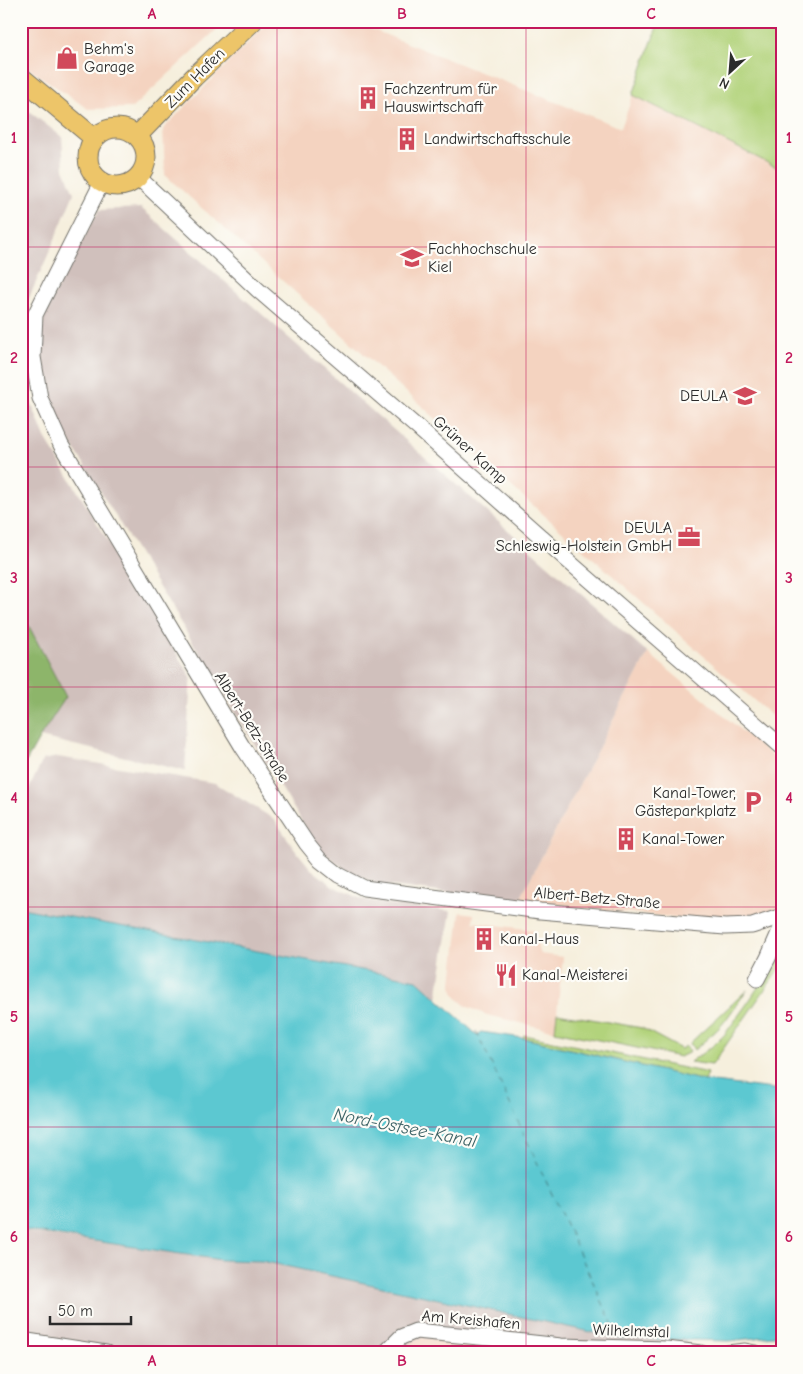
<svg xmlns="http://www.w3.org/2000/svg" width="803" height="1374" font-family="'Comic Neue',sans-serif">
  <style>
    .built { fill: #f4d3c0 }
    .industrial { fill: #d0c0bc }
    .green { fill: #b2d37b; stroke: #6e7f53 }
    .forest { fill: #8db56b; stroke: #5c704b }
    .water { fill: #5bc8d1; stroke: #437a7e }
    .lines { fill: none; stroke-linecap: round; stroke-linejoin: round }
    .ferry { stroke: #3c6265; stroke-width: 1; stroke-dasharray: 6 5; stroke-linecap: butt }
    .minor-casing { stroke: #727069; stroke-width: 17 }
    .major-casing { stroke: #727069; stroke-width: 21 }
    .minor { stroke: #fff; stroke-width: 15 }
    .major { stroke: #edc569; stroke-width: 19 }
    .grid { fill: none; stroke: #c2185b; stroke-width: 1; stroke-opacity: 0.55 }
    .labels { text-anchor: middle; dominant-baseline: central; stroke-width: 4.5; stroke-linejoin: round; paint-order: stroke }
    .poi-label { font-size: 16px; fill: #2b2b2b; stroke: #fdfcf7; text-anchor: start }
    .street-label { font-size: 16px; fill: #2b2b2b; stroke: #fdfcf7 }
    .water-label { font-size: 18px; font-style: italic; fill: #3c6265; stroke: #fdfcf7 }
    .neatline { fill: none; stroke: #c2185b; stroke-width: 2 }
    .grid-label { font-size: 16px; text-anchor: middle; font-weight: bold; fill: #c2185b }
  </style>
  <rect width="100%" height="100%" fill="#fdfcf7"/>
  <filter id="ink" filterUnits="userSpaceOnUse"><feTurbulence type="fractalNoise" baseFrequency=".02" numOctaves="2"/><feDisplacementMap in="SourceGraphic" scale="10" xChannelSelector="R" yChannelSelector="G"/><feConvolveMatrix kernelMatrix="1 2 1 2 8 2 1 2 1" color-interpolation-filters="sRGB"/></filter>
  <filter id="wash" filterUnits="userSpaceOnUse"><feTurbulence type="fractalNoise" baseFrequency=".0096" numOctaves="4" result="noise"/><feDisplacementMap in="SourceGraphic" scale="20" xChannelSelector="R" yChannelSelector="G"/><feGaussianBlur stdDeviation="1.12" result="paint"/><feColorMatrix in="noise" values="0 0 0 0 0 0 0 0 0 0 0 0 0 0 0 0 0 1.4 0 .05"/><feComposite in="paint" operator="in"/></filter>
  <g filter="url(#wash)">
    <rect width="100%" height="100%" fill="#f6efdd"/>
    <path class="built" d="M21,21H226L132,108L88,109L21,63Z
      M269,21H351L621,128L633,95L782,170V725L485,463L165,175L163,129Z
      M648,653L782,764V905L774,911L735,923L518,902Z
      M460,912L474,914L473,922L533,930L540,954L563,957L555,1031L487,1015L466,1006L459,1000L453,992L452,984Z
      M422,1338L524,1353H398L410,1343Z"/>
    <path class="industrial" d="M21,105L62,137L64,169L74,193L55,239L21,316Z
      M141,208L648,653L518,902L376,884L345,869L318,848L66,435L47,396L39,353L44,313L99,210Z
      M21,348L26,389L45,438L191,677L185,771L40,737L66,697L21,611Z
      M58,757L215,783L274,819L297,852L311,869L333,886L362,899L393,905L451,911L437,998L417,980L21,908V805L43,760Z
      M21,1231L221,1260L262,1261L619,1338L687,1340V1353H524L422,1338L410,1343L398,1353H21Z"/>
    <path class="green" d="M659,21H782V170L633,95Z
      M782,950V965L712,1065L690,1062L714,1045L725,1034L749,1001Z
      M747,990L725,1021L717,1030L694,1050L690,1043Z
      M557,1013L642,1028L681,1049L686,1046L690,1052L680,1057L555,1031Z
      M524,1035L708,1073L705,1081L523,1038Z"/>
    <path class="forest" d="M21,611L66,697L40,737L26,762L21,758Z"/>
    <path class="water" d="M21,908L417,980L477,1035L481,1032L523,1038L705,1081L782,1090V1335L729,1341L619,1338L262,1261L221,1260L21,1230Z"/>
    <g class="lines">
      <path class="ferry" d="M476,1031L620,1340"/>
    </g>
  </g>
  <g filter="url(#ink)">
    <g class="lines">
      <defs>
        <path id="minor" d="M138,177L258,290L418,428L567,560L782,747
          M102,182L35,315L33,357L40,398L61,445L242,746L307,844L320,860L339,875L364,888L540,911L725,927L752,926L782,916
          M757,979L768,958L782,926
          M21,1340L106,1353
          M385,1353L401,1337L416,1331L489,1338L561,1346L666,1349L701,1353
          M728,1353L745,1351L755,1353"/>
        <path id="major" d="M21,77L94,138
          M88 157a29 29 0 1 1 58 0a29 29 0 1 1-58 0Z
          M137,136L194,77L253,21"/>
      </defs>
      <use href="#minor" class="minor-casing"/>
      <use href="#major" class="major-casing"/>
      <use href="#minor" class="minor"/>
      <use href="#major" class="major"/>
    </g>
  </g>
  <path class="grid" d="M277,21V1353M526,21V1353M21,247H782M21,467H782M21,687H782M21,907H782M21,1127H782"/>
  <defs>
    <symbol id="shop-bare" viewBox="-9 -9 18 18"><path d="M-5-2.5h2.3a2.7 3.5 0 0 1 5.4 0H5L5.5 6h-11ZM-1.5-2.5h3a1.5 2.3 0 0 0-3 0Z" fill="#d1495b" stroke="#fdfcf7" stroke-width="2.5" paint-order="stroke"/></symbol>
    <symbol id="building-bare" viewBox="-9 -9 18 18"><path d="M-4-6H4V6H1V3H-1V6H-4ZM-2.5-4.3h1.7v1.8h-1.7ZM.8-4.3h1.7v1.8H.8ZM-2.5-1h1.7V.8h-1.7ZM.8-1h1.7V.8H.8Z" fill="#d1495b" stroke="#fdfcf7" stroke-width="2.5" paint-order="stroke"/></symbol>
    <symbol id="university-bare" viewBox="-9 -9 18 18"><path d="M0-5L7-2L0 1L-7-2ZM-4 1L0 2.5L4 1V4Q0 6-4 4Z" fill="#d1495b" stroke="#fdfcf7" stroke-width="2.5" paint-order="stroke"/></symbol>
    <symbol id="school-bare" viewBox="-9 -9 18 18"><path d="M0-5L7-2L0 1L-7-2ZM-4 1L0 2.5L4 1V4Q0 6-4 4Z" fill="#d1495b" stroke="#fdfcf7" stroke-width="2.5" paint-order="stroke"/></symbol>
    <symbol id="office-bare" viewBox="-9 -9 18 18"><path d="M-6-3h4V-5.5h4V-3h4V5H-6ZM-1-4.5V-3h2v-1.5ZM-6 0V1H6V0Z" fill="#d1495b" stroke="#fdfcf7" stroke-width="2.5" paint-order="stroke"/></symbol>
    <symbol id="parking-bare" viewBox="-9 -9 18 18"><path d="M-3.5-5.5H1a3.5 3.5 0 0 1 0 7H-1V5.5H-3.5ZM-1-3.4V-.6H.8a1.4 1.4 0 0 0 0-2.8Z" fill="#d1495b" stroke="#fdfcf7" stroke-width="2.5" paint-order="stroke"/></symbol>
    <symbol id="restaurant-bare" viewBox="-9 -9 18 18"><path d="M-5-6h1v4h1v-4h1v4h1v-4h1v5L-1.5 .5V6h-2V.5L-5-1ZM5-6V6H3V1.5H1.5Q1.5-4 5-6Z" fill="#d1495b" stroke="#fdfcf7" stroke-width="2.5" paint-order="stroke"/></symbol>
  </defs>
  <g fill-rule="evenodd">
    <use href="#shop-bare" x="51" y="42" width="32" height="32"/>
    <use href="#building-bare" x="352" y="82" width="32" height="32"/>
    <use href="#building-bare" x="391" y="123" width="32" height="32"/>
    <use href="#university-bare" x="396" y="242" width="32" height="32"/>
    <use href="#school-bare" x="729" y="380" width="32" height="32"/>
    <use href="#office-bare" x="673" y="521" width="32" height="32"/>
    <use href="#parking-bare" x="737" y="786" width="32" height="32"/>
    <use href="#building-bare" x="610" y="823" width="32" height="32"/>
    <use href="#building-bare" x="468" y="923" width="32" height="32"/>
    <use href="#restaurant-bare" x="490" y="959" width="32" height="32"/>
  </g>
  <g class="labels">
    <g class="poi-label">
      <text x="84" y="49">Behm's<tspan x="84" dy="18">Garage</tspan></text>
      <text x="384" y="89">Fachzentrum für<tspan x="384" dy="18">Hauswirtschaft</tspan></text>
      <text x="424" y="139">Landwirtschaftsschule</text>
      <text x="428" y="249">Fachhochschule<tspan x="428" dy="18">Kiel</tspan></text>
      <text x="728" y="396" text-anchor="end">DEULA</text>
      <text x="672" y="528" text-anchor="end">DEULA<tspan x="672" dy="18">Schleswig-Holstein GmbH</tspan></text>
      <text x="736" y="793" text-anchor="end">Kanal-Tower,<tspan x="736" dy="18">Gästeparkplatz</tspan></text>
      <text x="642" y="839">Kanal-Tower</text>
      <text x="500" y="939">Kanal-Haus</text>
      <text x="522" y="975">Kanal-Meisterei</text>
    </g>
    <g class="street-label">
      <text transform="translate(195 78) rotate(-45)">Zum Hafen</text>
      <text transform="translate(470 450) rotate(42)">Grüner Kamp</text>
      <text transform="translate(252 727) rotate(58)">Albert-Betz-Straße</text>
      <text transform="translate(597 898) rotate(5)">Albert-Betz-Straße</text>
      <text transform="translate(471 1320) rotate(5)">Am Kreishafen</text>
      <text transform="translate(631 1331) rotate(2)">Wilhelmstal</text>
    </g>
    <g class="water-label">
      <text transform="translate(405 1128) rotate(11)">Nord-Ostsee-Kanal</text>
    </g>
  </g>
  <rect width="803" height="1374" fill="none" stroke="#fdfcf7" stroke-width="55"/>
  <g transform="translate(730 72) rotate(206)" stroke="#fdfcf7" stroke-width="4" paint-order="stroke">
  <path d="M0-4L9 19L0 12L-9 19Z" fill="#2b2b2b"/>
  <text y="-8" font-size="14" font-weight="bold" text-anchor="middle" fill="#2b2b2b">N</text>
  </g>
  <path d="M50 1316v8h81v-8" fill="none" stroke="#2b2b2b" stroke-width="2.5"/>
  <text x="58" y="1316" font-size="15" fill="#2b2b2b" stroke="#fdfcf7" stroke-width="4" paint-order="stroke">50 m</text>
  <rect x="28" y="28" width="748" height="1318" class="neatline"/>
  <g class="grid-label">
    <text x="152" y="19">A</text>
    <text x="402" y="19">B</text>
    <text x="651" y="19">C</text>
    <text x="14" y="143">1</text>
    <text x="789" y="143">1</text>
    <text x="14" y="363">2</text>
    <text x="789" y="363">2</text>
    <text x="14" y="583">3</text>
    <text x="789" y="583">3</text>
    <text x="14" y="803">4</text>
    <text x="789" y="803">4</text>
    <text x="14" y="1022">5</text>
    <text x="789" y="1022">5</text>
    <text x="14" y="1242">6</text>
    <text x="789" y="1242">6</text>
    <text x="152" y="1366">A</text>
    <text x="402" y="1366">B</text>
    <text x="651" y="1366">C</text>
  </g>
</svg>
